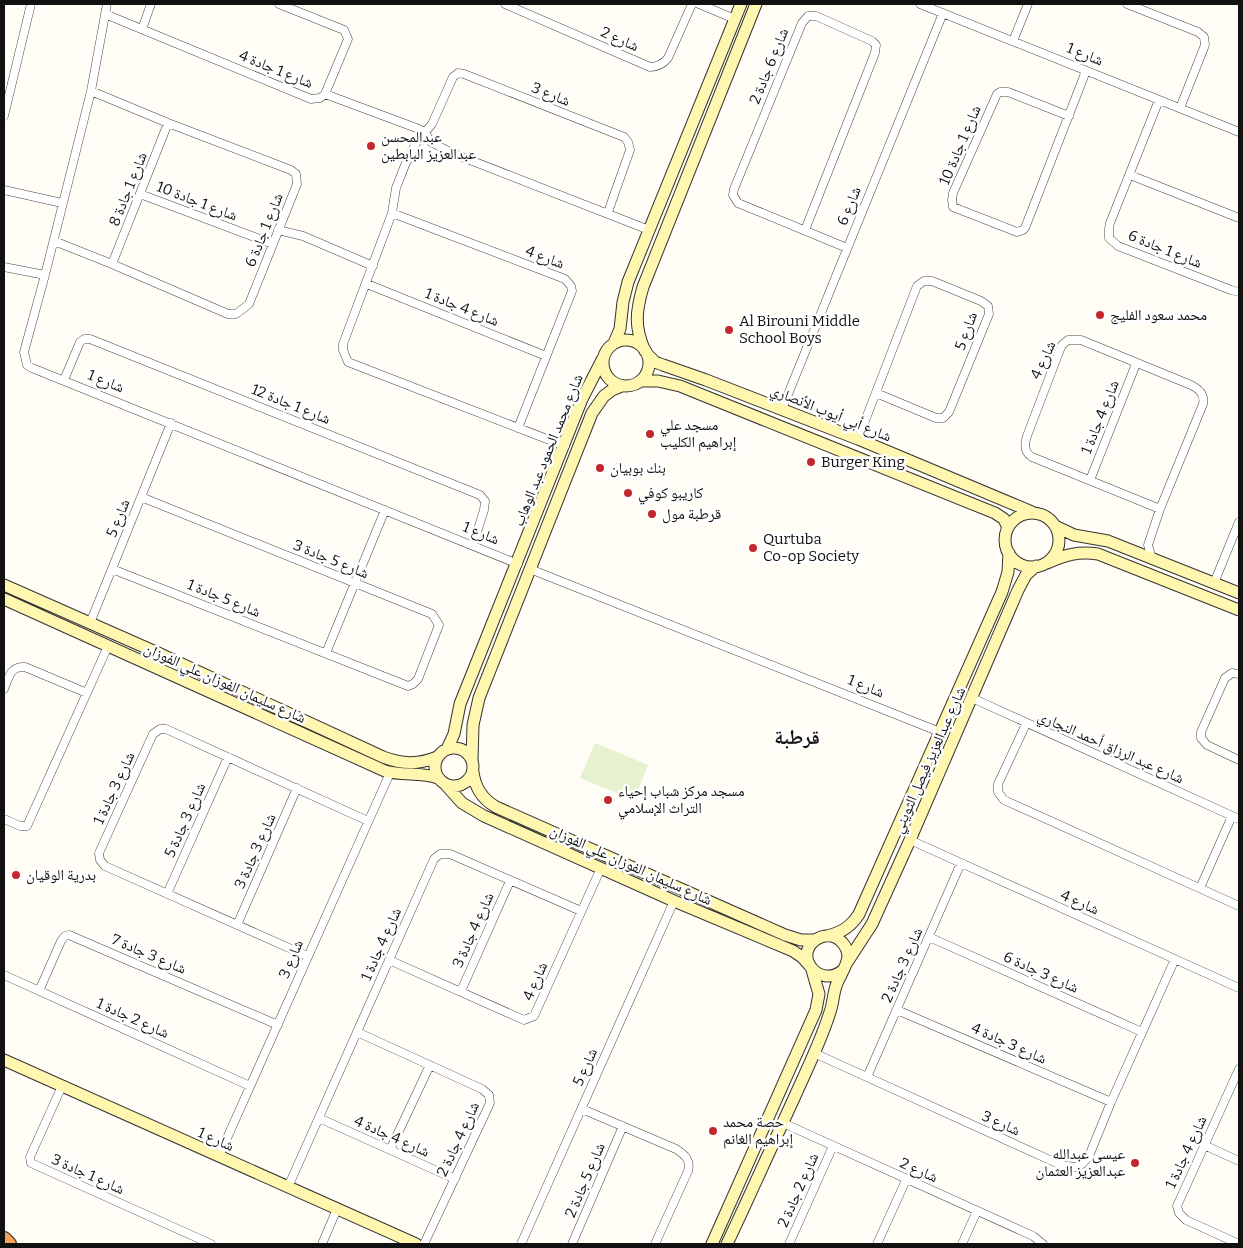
<svg xmlns="http://www.w3.org/2000/svg" width="1243" height="1248" font-family="Bitter,'Noto Naskh Arabic',serif">
  <style>
    .pitch { fill: #e6f2cf }
    .lines { fill: none; stroke-linecap: round; stroke-linejoin: round }
    .street-casing { stroke: #444; stroke-width: 9 }
    .secondary-casing { stroke: #333; stroke-width: 13 }
    .highway-casing { stroke: #222; stroke-width: 16 }
    .street { stroke: #fff; stroke-width: 8 }
    .secondary { stroke: #fff6b0; stroke-width: 11 }
    .highway { stroke: #f5a25d; stroke-width: 14 }
    .poi-dot { fill: #c4262e; stroke: #fff; stroke-width: 2 }
    .labels { text-anchor: middle; dominant-baseline: central; stroke-width: 5; stroke-linejoin: round; paint-order: stroke }
    .street-label { font-size: 15px; fill: #111; stroke: #fff }
    .poi-label { font-size: 15px; fill: #111; stroke: #fff; text-anchor: start }
    .district-label { font-size: 20px; font-weight: bold; fill: #111; stroke: #fff }
  </style>
  <rect width="100%" height="100%" fill="#fffdf5"/>
  <path class="pitch" d="M595,743L648,765L634,800L580,778Z"/>
  <g class="lines">
    <defs>
      <path id="street" d="M107,4L91,91L45,275L24,352L27,365L32,368L518,564
        M505,4L650,67C658,67 663,64 668,58L692,4
        M699,4L735,19
        M920,4L1239,132
        M1127,4L1198,32L1204,37L1205,45L1180,108
        M105,14L311,99L320,98L325,94L348,39L344,30L279,4
        M142,29L151,4
        M1013,41L1028,4
        M325,94L419,129L425,133L431,142L452,153L649,230
        M1159,100L1110,223L1109,229V238L1118,246L1231,290L1239,292
        M4,116L31,4
        M1069,116L1008,92H1000L997,94L953,193L952,200L953,207L1017,232L1023,230L1025,228L1086,71
        M1130,175L1239,218
        M4,190L62,203
        M140,194L273,244
        M392,213L565,279L571,286L572,291L518,428
        M278,230L303,236L373,266
        M805,230L875,53L876,45L872,41L816,16H808L802,23L734,189L733,195L738,203L847,248
        M54,241L112,264L228,314H236L249,304L297,184L296,174L291,170L168,123L91,91
        M112,264L168,123
        M4,267L45,275
        M367,284L546,356
        M64,380L80,342L84,339H90L480,495L485,501L484,510L473,545
        M782,409L943,13
        M858,439L917,286L924,281H932L981,301L988,306L989,314L949,412L943,418H936L876,393
        M565,446L348,362L343,350V344L392,213L396,188L405,165L416,143L432,124L453,77L458,73L464,74L624,137L628,142L630,150L608,212
        M1090,480L1136,364
        M1152,559L1148,545L1160,509L1203,404C1205,394 1199,389 1191,385L1081,340H1068L1062,345L1059,352L1027,436C1024,445 1024,452 1032,457L1160,509
        M112,569L408,686L413,684L418,679L439,625L432,614L141,497
        M530,569L940,732
        M1214,583L1239,522
        M90,623L171,423
        M326,653L385,510
        M1239,674L1232,673L1225,678L1201,732V738L1207,745L1239,760
        M4,689C9,677 10,666 25,667L87,693
        M972,698L1239,819
        M1026,724L998,784V792L1004,800L1239,906
        M4,819L20,826H27L108,646
        M910,840L1239,988
        M1200,888L1232,816
        M167,894L228,757
        M237,925L297,788
        M929,937L1142,1032
        M307,956L105,866L100,860L99,853L153,734L160,729H166L368,821
        M389,960L524,1020L534,1016L601,868
        M4,975L250,1086
        M39,991L61,941L65,936L69,935L278,1025
        M461,991L510,881
        M897,1010L1111,1102
        M357,1032L482,1089L489,1095L490,1103L424,1244
        M814,1053L1061,1165L1075,1167L1082,1164L1089,1156L1111,1102L1175,959
        M867,1077L961,863
        M62,1086L30,1157L31,1163L211,1244
        M582,1109L676,1149C685,1155 691,1160 688,1171L655,1244
        M319,1118L455,1179
        M783,1123L1033,1236L1043,1244
        M1204,1145L1239,1161
        M390,1150L430,1065
        M219,1156L390,773
        M288,1187L434,859L440,854H450L581,911
        M322,1244L337,1209
        M521,1244L674,901
        M572,1244L623,1126
        M789,1244L833,1146
        M877,1244L906,1180
        M962,1244L977,1211
        M1239,1244L1186,1220L1179,1213L1177,1206L1239,1069"/>
      <path id="secondary" d="M603 363a23 23 0 1 1 46 0a23 23 0 1 1-46 0Z
        M614,343L620,329L623,302L628,282L741,4
        M645,351C634,327 636,311 643,287L756,4
        M647,354L655,362L663,365L706,380L858,439L1032,512
        M641,381H658L680,386L995,513L1004,519L1008,528
        M1005 540a27 27 0 1 1 54 0a27 27 0 1 1-54 0Z
        M1057,527L1074,535L1108,541L1239,593
        M1047,563C1065,555 1078,551 1098,554L1239,610
        M4,585L158,653L383,757C402,764 418,765 437,757
        M4,599L385,771C402,776 421,772 438,778
        M435 767a19 19 0 1 1 38 0a19 19 0 1 1-38 0Z
        M447,749L454,734L460,704L582,399L603,358
        M472,761L473,725L479,698L592,413L604,396L612,390L622,386
        M473,772C475,788 482,799 496,807L785,935L801,940H815
        M445,784L462,803L484,816L674,901L793,951L802,957L809,965
        M827,936C841,933 851,927 859,914L1002,592L1008,572L1009,553
        M846,964L872,924L910,840L1018,590L1026,575L1036,566
        M4,1060L416,1244
        M712,1244L816,1010L819,994L812,970
        M727,1244C750,1195 772,1146 795,1096C807,1069 821,1041 830,1012C833,1004 833,995 836,986C839,976 848,966 848,955C847,946 840,938 832,936C825,935 819,937 814,941C794,958 820,988 842,971"/>
      <path id="highway" d="M4,1239L9,1244"/>
    </defs>
    <use href="#street" class="street-casing"/>
    <use href="#secondary" class="secondary-casing"/>
    <use href="#highway" class="highway-casing"/>
    <use href="#street" class="street"/>
    <use href="#secondary" class="secondary"/>
    <use href="#highway" class="highway"/>
  </g>
  <g class="poi-dot">
    <circle cx="371" cy="146" r="5"/>
    <circle cx="1100" cy="315" r="5"/>
    <circle cx="729" cy="330" r="5"/>
    <circle cx="650" cy="434" r="5"/>
    <circle cx="811" cy="462" r="5"/>
    <circle cx="600" cy="468" r="5"/>
    <circle cx="628" cy="493" r="5"/>
    <circle cx="652" cy="514" r="5"/>
    <circle cx="753" cy="548" r="5"/>
    <circle cx="608" cy="800" r="5"/>
    <circle cx="16" cy="875" r="5"/>
    <circle cx="713" cy="1131" r="5"/>
    <circle cx="1135" cy="1163" r="5"/>
  </g>
  <g class="labels">
    <g class="street-label">
      <text transform="translate(620 39) rotate(24)">شارع 2</text>
      <text transform="translate(1085 54) rotate(22)">شارع 1</text>
      <text transform="translate(769 66) rotate(-68)">شارع 6 جادة 2</text>
      <text transform="translate(276 69) rotate(22)">شارع 1 جادة 4</text>
      <text transform="translate(551 94) rotate(22)">شارع 3</text>
      <text transform="translate(960 145) rotate(-67)">شارع 1 جادة 10</text>
      <text transform="translate(128 189) rotate(-68)">شارع 1 جادة 8</text>
      <text transform="translate(197 201) rotate(21)">شارع 1 جادة 10</text>
      <text transform="translate(849 206) rotate(-68)">شارع 6</text>
      <text transform="translate(264 230) rotate(-68)">شارع 1 جادة 6</text>
      <text transform="translate(1165 249) rotate(22)">شارع 1 جادة 6</text>
      <text transform="translate(545 257) rotate(21)">شارع 4</text>
      <text transform="translate(462 307) rotate(22)">شارع 4 جادة 1</text>
      <text transform="translate(966 331) rotate(-70)">شارع 5</text>
      <text transform="translate(1043 360) rotate(-65)">شارع 4</text>
      <text transform="translate(106 381) rotate(22)">شارع 1</text>
      <text transform="translate(291 404) rotate(22)">شارع 1 جادة 12</text>
      <text transform="translate(831 413) rotate(22)">شارع أبي أيوب الأنصاري</text>
      <text transform="translate(1100 417) rotate(-68)">شارع 4 جادة 1</text>
      <text transform="translate(548 450) rotate(-68)">شارع محمد الحمود عبد الوهاب</text>
      <text transform="translate(118 518) rotate(-68)">شارع 5</text>
      <text transform="translate(481 533) rotate(22)">شارع 1</text>
      <text transform="translate(331 559) rotate(22)">شارع 5 جادة 3</text>
      <text transform="translate(224 598) rotate(22)">شارع 5 جادة 1</text>
      <text transform="translate(225 683) rotate(24)">شارع سليمان الفوزان علي الفوزان</text>
      <text transform="translate(866 686) rotate(22)">شارع 1</text>
      <text transform="translate(1111 747) rotate(24)">شارع عبد الرزاق أحمد النجاري</text>
      <text transform="translate(929 760) rotate(-66)">شارع عبدالعزيز فيصل الثويني</text>
      <text transform="translate(114 788) rotate(-65)">شارع 3 جادة 1</text>
      <text transform="translate(185 820) rotate(-66)">شارع 3 جادة 5</text>
      <text transform="translate(255 851) rotate(-66)">شارع 3 جادة 3</text>
      <text transform="translate(631 865) rotate(24)">شارع سليمان الفوزان علي الفوزان</text>
      <text transform="translate(1080 902) rotate(24)">شارع 4</text>
      <text transform="translate(473 930) rotate(-66)">شارع 4 جادة 3</text>
      <text transform="translate(381 944) rotate(-66)">شارع 4 جادة 1</text>
      <text transform="translate(149 954) rotate(23)">شارع 3 جادة 7</text>
      <text transform="translate(291 959) rotate(-67)">شارع 3</text>
      <text transform="translate(902 965) rotate(-66)">شارع 3 جادة 2</text>
      <text transform="translate(1041 972) rotate(24)">شارع 3 جادة 6</text>
      <text transform="translate(535 981) rotate(-66)">شارع 4</text>
      <text transform="translate(133 1018) rotate(24)">شارع 2 جادة 1</text>
      <text transform="translate(1009 1043) rotate(24)">شارع 3 جادة 4</text>
      <text transform="translate(585 1067) rotate(-66)">شارع 5</text>
      <text transform="translate(1001 1123) rotate(24)">شارع 3</text>
      <text transform="translate(392 1136) rotate(24)">شارع 4 جادة 4</text>
      <text transform="translate(216 1139) rotate(24)">شارع 1</text>
      <text transform="translate(458 1139) rotate(-65)">شارع 4 جادة 2</text>
      <text transform="translate(1186 1152) rotate(-65)">شارع 4 جادة 1</text>
      <text transform="translate(919 1170) rotate(24)">شارع 2</text>
      <text transform="translate(88 1174) rotate(24)">شارع 1 جادة 3</text>
      <text transform="translate(585 1180) rotate(-67)">شارع 5 جادة 2</text>
      <text transform="translate(798 1190) rotate(-66)">شارع 2 جادة 2</text>
    </g>
    <g class="poi-label">
      <text x="381" y="137">عبدالمحسن<tspan x="381" dy="17">عبدالعزيز البابطين</tspan></text>
      <text x="1110" y="315">محمد سعود الفليج</text>
      <text x="739" y="321">Al Birouni Middle<tspan x="739" dy="17">School Boys</tspan></text>
      <text x="660" y="425">مسجد علي<tspan x="660" dy="17">إبراهيم الكليب</tspan></text>
      <text x="821" y="462">Burger King</text>
      <text x="610" y="468">بنك بوبيان</text>
      <text x="638" y="493">كاريبو كوفي</text>
      <text x="662" y="514">قرطبة مول</text>
      <text x="763" y="539">Qurtuba<tspan x="763" dy="17">Co-op Society</tspan></text>
      <text x="618" y="791">مسجد مركز شباب إحياء<tspan x="618" dy="17">التراث الإسلامي</tspan></text>
      <text x="26" y="875">بدرية الوقيان</text>
      <text x="723" y="1122">حصة محمد<tspan x="723" dy="17">إبراهيم الغانم</tspan></text>
      <text x="1125" y="1154" text-anchor="end">عيسى عبدالله<tspan x="1125" dy="17">عبدالعزيز العثمان</tspan></text>
    </g>
    <g class="district-label">
      <text x="797" y="737">قرطبة</text>
    </g>
  </g>
  <rect width="1243" height="1248" fill="none" stroke="#111111" stroke-width="10"/>
</svg>
